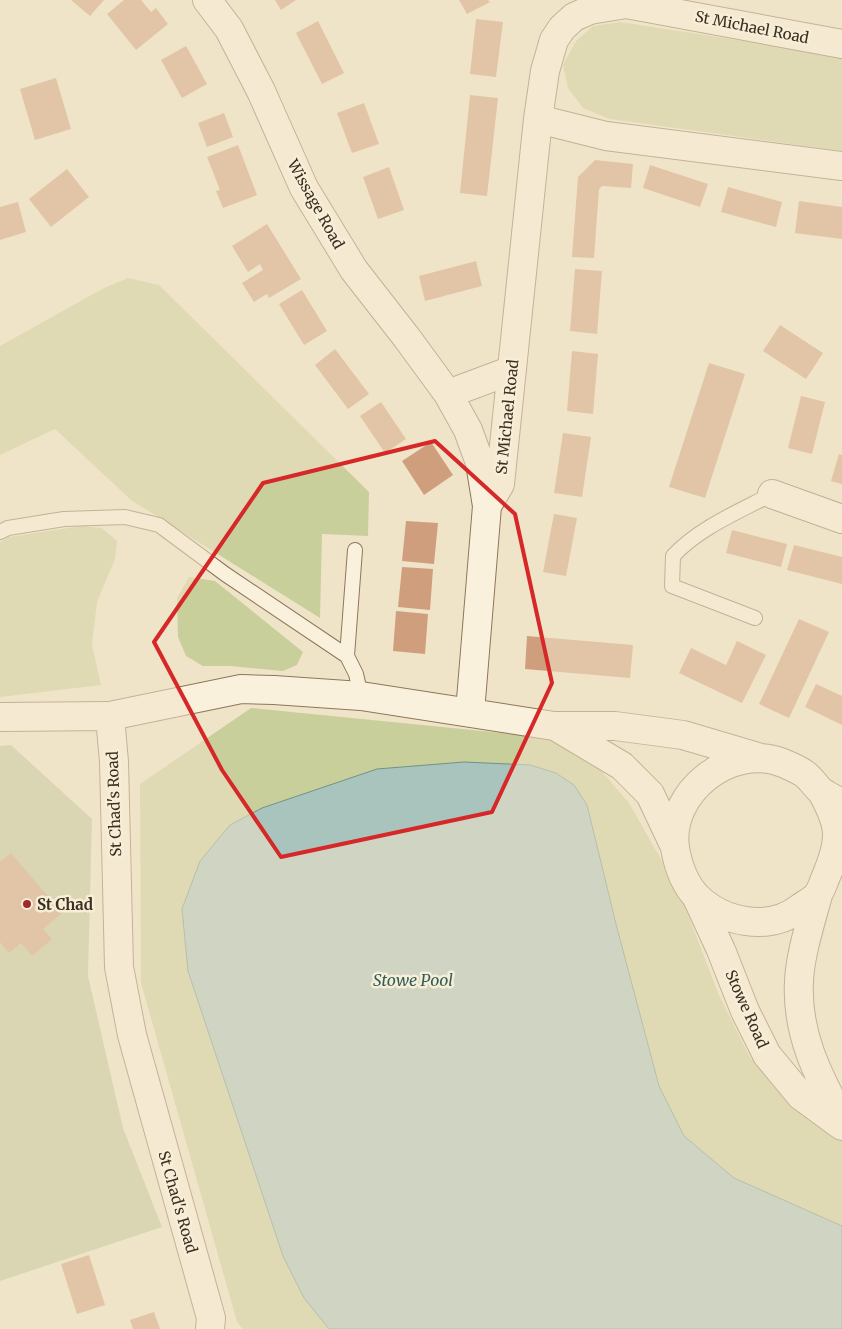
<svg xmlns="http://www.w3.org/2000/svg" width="842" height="1329" font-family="Merriweather,serif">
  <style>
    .green { fill: #c9cf9b }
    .cemetery { fill: #bfc49a }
    .water { fill: #a9c4bc; stroke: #6f938a }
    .building { fill: #cf9f7d }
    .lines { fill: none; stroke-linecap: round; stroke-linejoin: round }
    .service-casing { stroke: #8d765c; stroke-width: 16 }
    .minor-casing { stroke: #8d765c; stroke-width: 30 }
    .tertiary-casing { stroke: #8d765c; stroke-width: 30 }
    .service { stroke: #faf1dc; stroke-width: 14 }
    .minor { stroke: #faf1dc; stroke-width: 28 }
    .tertiary { stroke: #faf1dc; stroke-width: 28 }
    .marked { fill: none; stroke: #d62828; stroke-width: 4; stroke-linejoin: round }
    .poi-dot { fill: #9e2a2b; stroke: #f7eed8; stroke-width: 2 }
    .labels { text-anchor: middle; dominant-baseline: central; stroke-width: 5; stroke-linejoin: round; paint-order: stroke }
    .street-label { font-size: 15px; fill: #3d2e20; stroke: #f7eed8 }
    .poi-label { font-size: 15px; font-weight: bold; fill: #3d2e20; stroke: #f7eed8; text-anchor: start }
    .water-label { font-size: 16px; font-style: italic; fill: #2f5d5a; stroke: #f7eed8 }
  </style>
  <rect width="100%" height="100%" fill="#f0e4c8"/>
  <path class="green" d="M620,22L842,56V151L610,119L583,108L568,88L563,65L576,41L593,26Z
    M128,278L159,285L369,492L368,536L322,534L320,618L131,500L55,429L0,455V346L104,288Z
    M81,526L102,528L117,541L115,559L97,602L92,645L101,685L0,697V542L9,537Z
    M189,577L215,581L303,652L297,665L283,671L230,666H203L186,656L178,637L177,598Z
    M251,708L553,738L592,760L629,803L679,891L718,993L750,1057L802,1115L842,1141V1329H243L237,1322L141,983L140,784Z"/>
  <path class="cemetery" d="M11,745L92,819L88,976L123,1128L162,1227L0,1281V746Z"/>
  <path class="water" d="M464,762L530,765L556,773L574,785L587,805L616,924L659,1086L684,1136L734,1178L842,1226V1329H329L304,1298L283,1256L188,971L182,909L200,861L230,825L262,808L377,769Z"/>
  <path class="building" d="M71,0H104L90,16Z
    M124,0H141L151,12L156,8L168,24L136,50L107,14Z
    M275,0H296L281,10Z
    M459,0H488L490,2L467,14Z
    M476,19L503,22L496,77L470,74Z
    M318,21L344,73L322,84L296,33Z
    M186,46L207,84L182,98L161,60Z
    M56,78L71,129L35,140L20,89Z
    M470,95L498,98L487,196L460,193Z
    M364,103L379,144L352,153L337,113Z
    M224,113L233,137L207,147L198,123Z
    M238,145L257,195L223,208L216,191L220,190L207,157Z
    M595,160L633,164L631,188L602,186L599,189L594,258L572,257L578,177Z
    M650,165L708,184L700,207L643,188Z
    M389,167L404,210L378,219L363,177Z
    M67,169L89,197L51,227L29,199Z
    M728,187L782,202L776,227L721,212Z
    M799,201L842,207V239L795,233Z
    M18,202L26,232L0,240V207Z
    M267,224L301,279L269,298L267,294L254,302L242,283L263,270L260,264L248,272L232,246Z
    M476,261L482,286L425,301L419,276Z
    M575,269L602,271L597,334L570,331Z
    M302,290L327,331L304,345L279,304Z
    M780,325L823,353L806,379L763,351Z
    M335,349L369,394L348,409L315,365Z
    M572,351L598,354L593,414L567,411Z
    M709,363L745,374L705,498L669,487Z
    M801,396L825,402L812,454L788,448Z
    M381,402L406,439L385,453L360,416Z
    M563,433L591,437L582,497L554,493Z
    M431,442L453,475L424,495L402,461Z
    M839,454L842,455V484L831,481Z
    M554,514L577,518L566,576L543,572Z
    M406,521L438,523L434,564L402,561Z
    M732,530L787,544L781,567L726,553Z
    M794,545L842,557V584L787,570Z
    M402,567L433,569L430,610L398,607Z
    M396,611L428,614L425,654L393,651Z
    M799,619L829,632L789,718L759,704Z
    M527,636L633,645L630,678L525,669Z
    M737,641L766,655L742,703L679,673L691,648L726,665Z
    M816,684L842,696V725L805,707Z
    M11,853L62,913L43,929L52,939L32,956L21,943L9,953L0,942V862Z
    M89,1255L105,1305L77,1314L61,1264Z
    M154,1312L160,1329H133L130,1320Z"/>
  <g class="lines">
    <defs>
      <path id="service" d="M0,532L8,528L64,519L125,517L159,525L225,574L347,656L356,674L361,696
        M755,618L672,586L673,556C699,528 738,512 772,494
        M347,656L355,550"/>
      <path id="minor" d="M207,0L229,29L261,91L304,188L354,270L407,338L448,394L468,430L480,463L487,506
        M538,119L606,136L842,166
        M448,394L512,370
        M772,494L842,519
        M470,712L487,506L500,484L538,119L545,71L554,40L562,28L574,17L590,10L626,4L842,44
        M110,716L241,689L274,690L361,696L554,726H615L683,735L761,758
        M555,726L622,766L650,794L675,847
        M822,792C840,825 842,838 827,874C824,880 822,889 818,894C814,900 805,904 800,908C769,932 723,923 696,896C685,884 678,865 675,848C667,793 731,742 783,763C790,766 800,770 806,775C812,780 816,787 822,792C828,796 836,800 842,803
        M818,895C811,921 800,955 799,981C796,1033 818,1076 842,1120
        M697,898L721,950L745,1011L767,1055L801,1096L842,1126"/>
      <path id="tertiary" d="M0,717L110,716L114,762L119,967L132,1035L211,1318L210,1329"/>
    </defs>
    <use href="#service" class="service-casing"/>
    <use href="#minor" class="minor-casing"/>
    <use href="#tertiary" class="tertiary-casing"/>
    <use href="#service" class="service"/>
    <use href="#minor" class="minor"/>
    <use href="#tertiary" class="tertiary"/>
  </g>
  <path d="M0 0H842V1329H0ZM435,441L515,514L552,683L492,812L281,857L222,770L154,642L263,483Z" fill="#f0e4c8" fill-opacity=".55" fill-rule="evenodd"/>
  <path class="marked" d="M435,441L515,514L552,683L492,812L281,857L222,770L154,642L263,483Z"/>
  <circle class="poi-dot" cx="27" cy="904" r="5"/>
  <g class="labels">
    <g class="street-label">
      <text transform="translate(752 27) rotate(11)">St Michael Road</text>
      <text transform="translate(316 204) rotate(61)">Wissage Road</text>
      <text transform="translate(507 417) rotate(-84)">St Michael Road</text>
      <text transform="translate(114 804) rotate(-92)">St Chad's Road</text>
      <text transform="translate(747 1009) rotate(66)">Stowe Road</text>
      <text transform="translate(178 1202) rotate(74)">St Chad's Road</text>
    </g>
    <g class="poi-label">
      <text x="37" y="904">St Chad</text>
    </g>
    <g class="water-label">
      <text x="413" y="980">Stowe Pool</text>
    </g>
  </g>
</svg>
